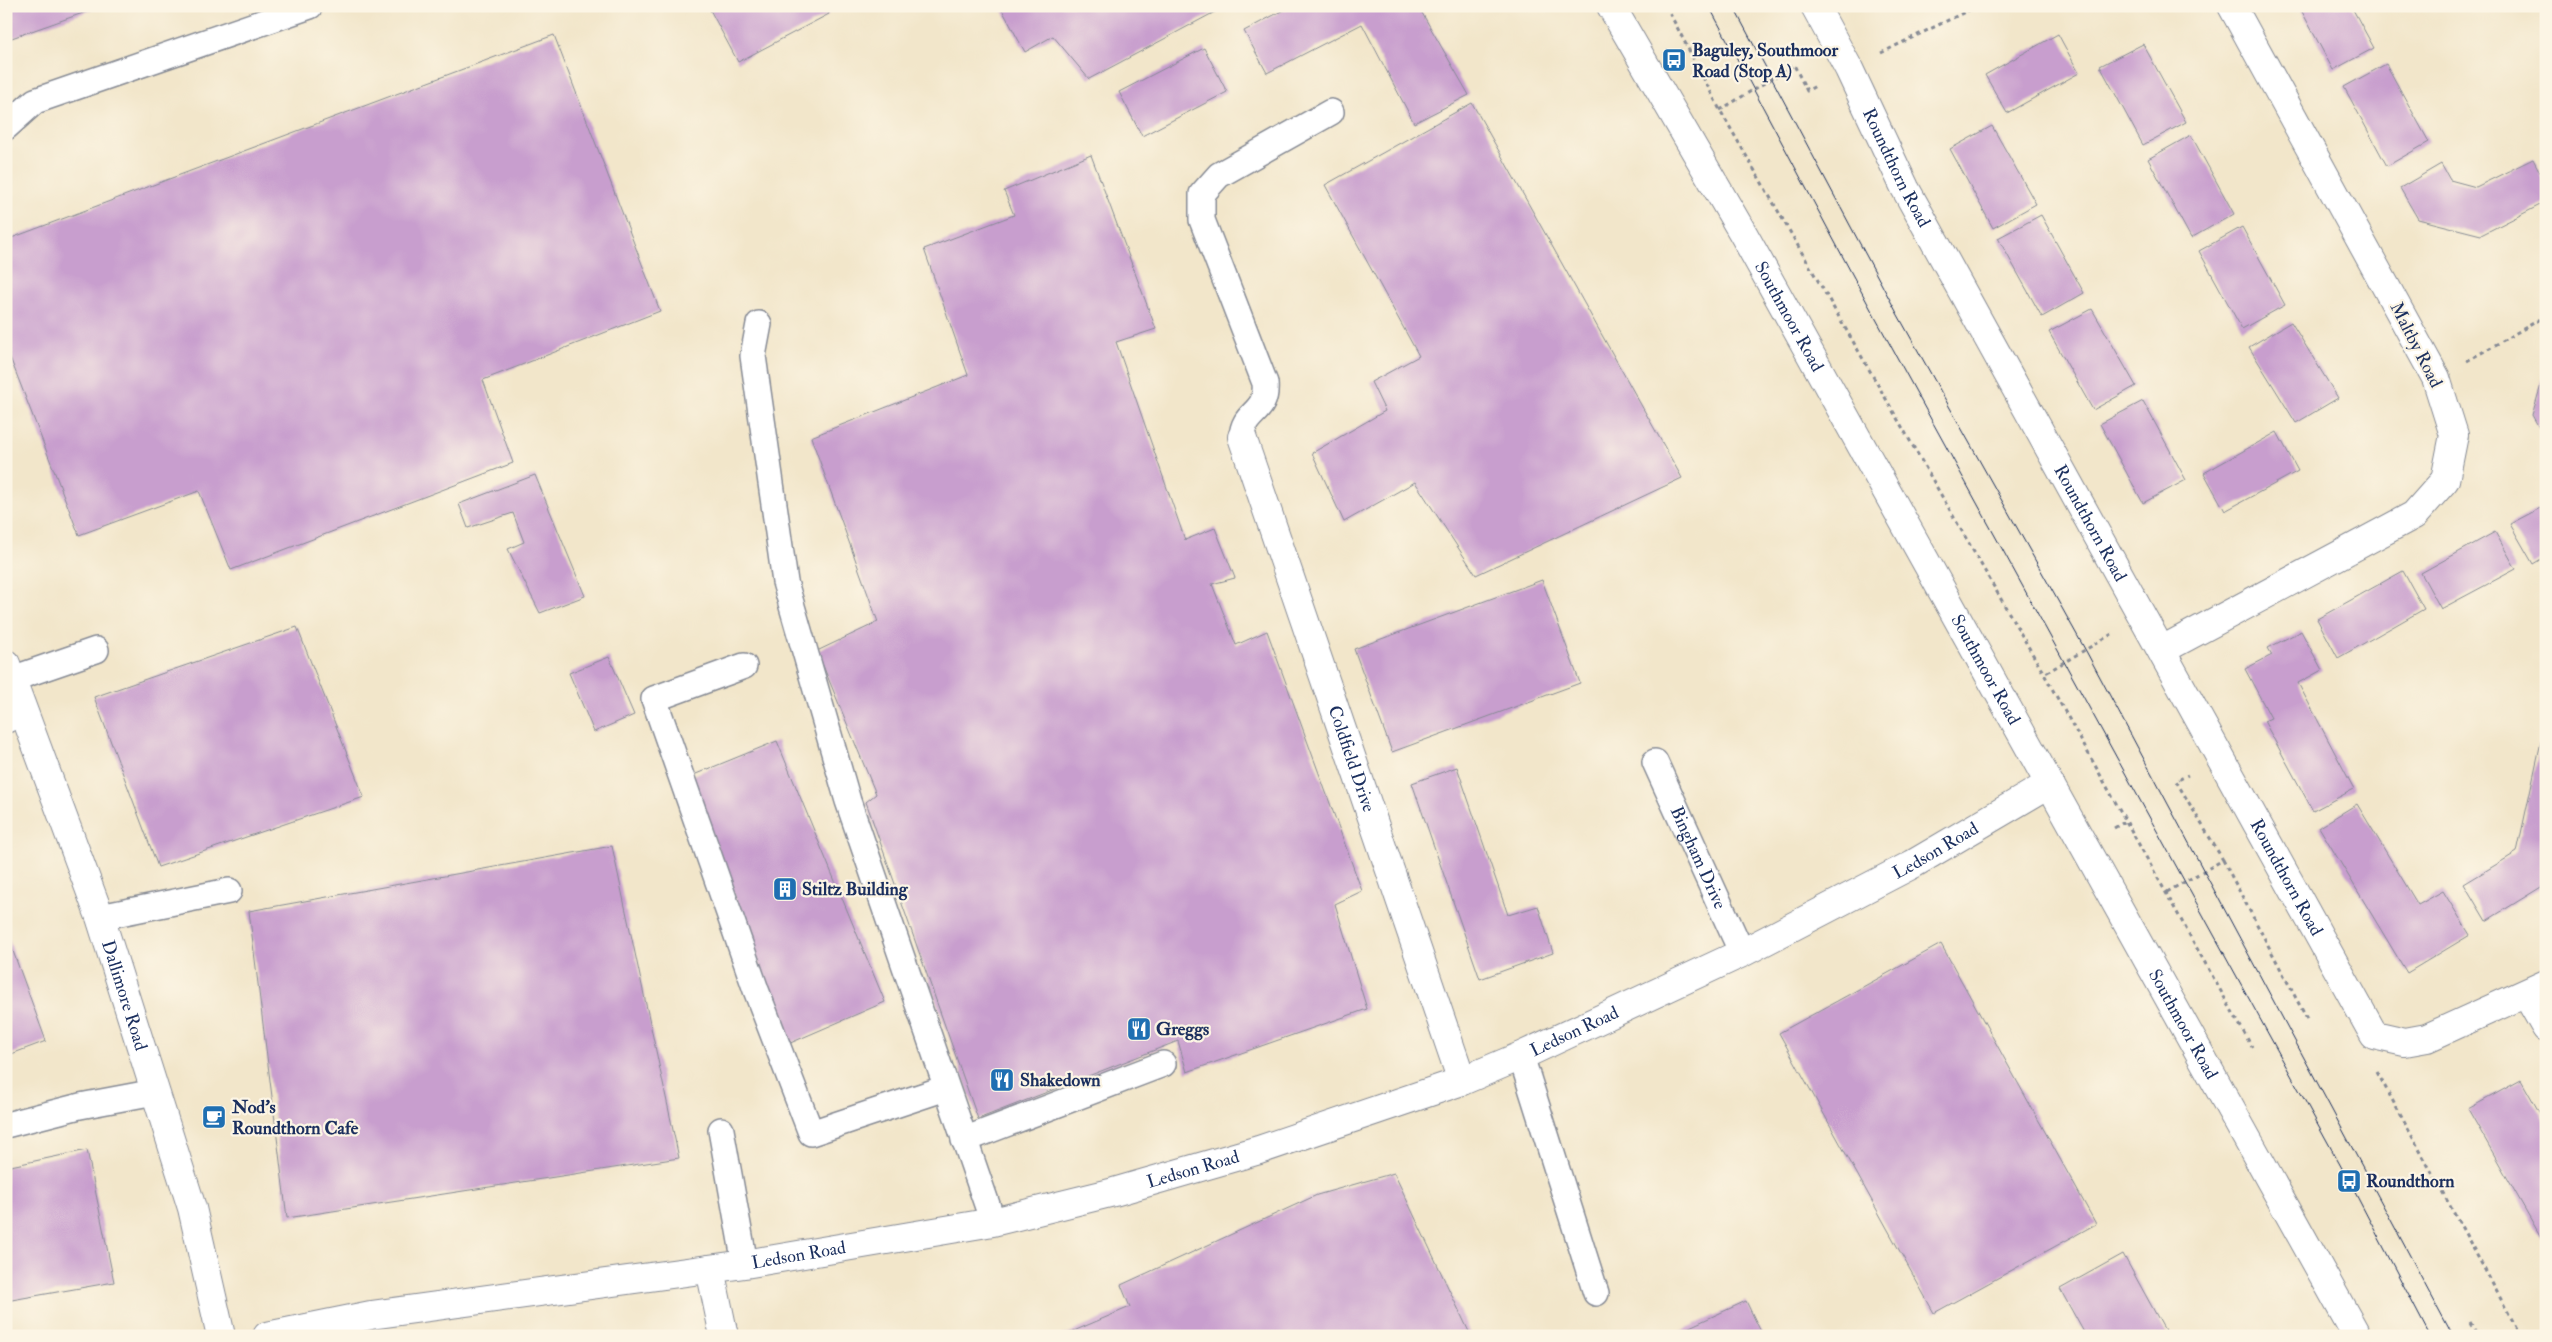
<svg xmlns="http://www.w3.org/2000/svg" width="2552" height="1342" font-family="'IM FELL Double Pica',serif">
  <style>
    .building { fill: #c89ece }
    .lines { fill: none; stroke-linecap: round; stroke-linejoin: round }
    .lane-casing { stroke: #868a94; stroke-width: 28 }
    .street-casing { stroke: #868a94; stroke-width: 30 }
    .secondary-casing { stroke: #868a94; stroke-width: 30 }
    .path { stroke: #868a94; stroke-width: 3; stroke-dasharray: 4 4; stroke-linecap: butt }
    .lane { stroke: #fff; stroke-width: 25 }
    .street { stroke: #fff; stroke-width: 28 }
    .secondary { stroke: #fff; stroke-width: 28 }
    .tram { stroke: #1b2f5e; stroke-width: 1 }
    .labels { text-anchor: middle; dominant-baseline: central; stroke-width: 4.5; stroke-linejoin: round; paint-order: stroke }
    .poi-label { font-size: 18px; font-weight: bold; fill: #1b2f5e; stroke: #fcf5e5; text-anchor: start }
    .street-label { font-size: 18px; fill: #1b2f5e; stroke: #fcf5e5 }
  </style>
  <rect width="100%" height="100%" fill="#fcf5e5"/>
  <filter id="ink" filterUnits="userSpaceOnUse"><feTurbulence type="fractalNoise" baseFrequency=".02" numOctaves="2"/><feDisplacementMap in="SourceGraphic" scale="10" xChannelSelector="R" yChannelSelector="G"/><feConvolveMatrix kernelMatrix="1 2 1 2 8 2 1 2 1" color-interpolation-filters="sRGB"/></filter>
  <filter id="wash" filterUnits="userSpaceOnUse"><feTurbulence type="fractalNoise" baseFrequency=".0096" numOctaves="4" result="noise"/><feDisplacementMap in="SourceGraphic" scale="20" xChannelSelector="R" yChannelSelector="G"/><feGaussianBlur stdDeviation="1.12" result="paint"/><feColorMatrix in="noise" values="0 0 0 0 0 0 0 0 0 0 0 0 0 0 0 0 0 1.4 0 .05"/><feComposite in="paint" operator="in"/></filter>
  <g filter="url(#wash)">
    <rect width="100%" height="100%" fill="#f2e6ca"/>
    <g id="blocks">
      <path class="building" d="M6,6H99L100,7L6,40Z
        M708,6H825L829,14L738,62Z
        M1000,6H1226L1089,79L1053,36L1025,52Z
        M1291,6H1418L1469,95L1414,123L1362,24L1267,73L1244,31Z
        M2299,6H2351L2374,48L2333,70Z
        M2058,34L2079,73L2007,113L1985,75Z
        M554,35L660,311L483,380L513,463L231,570L199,491L79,535L6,347V240Z
        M2143,44L2186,122L2143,145L2100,66Z
        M1204,48L1227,92L1142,136L1119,92Z
        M2386,64L2429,142L2387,166L2344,87Z
        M1472,103L1682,478L1476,575L1415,482L1344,522L1312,453L1385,411L1371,382L1419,356L1325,185Z
        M1992,126L2036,204L1993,228L1950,149Z
        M2191,135L2234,214L2191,238L2148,159Z
        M1091,155L1156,329L1116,342L1185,540L1215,528L1235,578L1212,584L1236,645L1267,631L1362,891L1335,904L1367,1009L1187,1072L1178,1041L978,1119L866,802L876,794L817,651L878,622L811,437L968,375L924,249L1014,215L1004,191Z
        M2533,159L2546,184V202L2481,235L2418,219L2400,188L2441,164L2450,180L2476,187Z
        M2041,215L2084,293L2042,317L1998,238Z
        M2242,227L2285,305L2242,329L2199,251Z
        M2092,309L2136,386L2093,410L2049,332Z
        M2291,322L2338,398L2296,423L2249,347Z
        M2545,372H2546V440L2532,415Z
        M2143,401L2186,480L2143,503L2100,424Z
        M2277,432L2298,471L2225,511L2204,473Z
        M535,475L585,596L540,613L508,549L524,542L513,513L468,528L459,504Z
        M2546,505V556L2533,564L2510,524Z
        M2495,532L2516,569L2441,609L2421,573Z
        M2403,571L2424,609L2338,658L2317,619Z
        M1542,580L1580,683L1392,752L1354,649Z
        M297,627L364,797L158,867L94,697Z
        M2301,631L2322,670L2298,683L2354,789L2313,811L2264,721L2271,718L2245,669L2272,655L2268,648Z
        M609,657L634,715L594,732L569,673Z
        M2542,737L2546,738V884L2486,921L2464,884L2517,852Z
        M777,741L885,1002L788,1044L691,776Z
        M1457,767L1508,915L1538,906L1553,953L1480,979L1412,783Z
        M2357,804L2418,905L2443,891L2470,935L2407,973L2319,827Z
        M612,846L679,1158L287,1218L249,911Z
        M6,932L46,1041L6,1056Z
        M1941,944L2096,1224L1934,1313L1779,1033Z
        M2521,1080L2546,1124V1246L2468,1109Z
        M87,1150L114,1282L6,1301V1167Z
        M1394,1173L1471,1336H1062L1130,1307L1121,1285L1317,1195Z
        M2123,1254L2168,1336H2086L2060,1289Z
        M1746,1301L1763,1336H1670Z"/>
    </g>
  </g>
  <g filter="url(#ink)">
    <use href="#blocks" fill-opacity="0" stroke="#868a94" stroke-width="1"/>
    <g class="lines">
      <defs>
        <g id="lane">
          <path d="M6,127L35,101L310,6"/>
          <path d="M759,324L753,356L785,582L848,801L993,1222"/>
          <path d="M1242,437C1243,410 1268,415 1265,383L1202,220V194L1219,175L1331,112"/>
          <path d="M744,666L654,699L756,990L811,1133L946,1088"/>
          <path d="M12,679L96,650"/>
          <path d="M6,720L24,713"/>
          <path id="s1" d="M1655,762L1742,953"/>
          <path d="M100,917L229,891"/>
          <path d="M1521,1056L1596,1293"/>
          <path d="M6,1125L80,1106L155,1092"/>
          <path d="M721,1130L745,1264"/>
          <path d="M964,1140L1163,1064"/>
        </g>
        <g id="street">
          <path id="s2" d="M1815,6L1849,69L1905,188L2374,1035L2405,1042L2427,1038L2546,984"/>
          <path id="s3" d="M1242,437L1462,1081"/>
          <path d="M2162,650L2414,515L2445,480L2454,435L2436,378L2232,6"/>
          <path id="s4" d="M6,664L100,917L192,1208L221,1336"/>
          <path d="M2527,995L2546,1028"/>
          <path d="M710,1269L724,1336"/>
        </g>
        <g id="secondary">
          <path id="s5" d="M1611,6L1744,235L2357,1336"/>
          <path id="s6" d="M267,1336L371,1315L745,1264L993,1222L1114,1192L1259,1150L1462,1081L1521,1056L1742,953L1913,864L2049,784"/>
        </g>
      </defs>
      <use href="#lane" class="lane-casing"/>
      <use href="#street" class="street-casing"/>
      <use href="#secondary" class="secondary-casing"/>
      <path class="path" d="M1666,6L1720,110L2044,674
        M1881,53L1977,6
        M1720,110L1794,65L1807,91L1817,85
        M2467,361L2546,316
        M2112,634L2044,674L2252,1047
        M2114,828L2126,821
        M2223,860L2307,1019
        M2167,892L2223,860L2176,781L2188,775
        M2377,1072L2521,1336
        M2470,1322L2478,1336"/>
      <use href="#lane" class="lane"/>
      <use href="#street" class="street"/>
      <use href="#secondary" class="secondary"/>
      <path class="tram" d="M1709,6L1876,319L2349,1181L2430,1336
        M1733,6L1898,315L2086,651L2453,1336"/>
    </g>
  </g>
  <defs>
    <symbol id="bus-square" viewBox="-11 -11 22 22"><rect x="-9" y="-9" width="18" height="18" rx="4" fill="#1f6fb2" stroke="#fcf5e5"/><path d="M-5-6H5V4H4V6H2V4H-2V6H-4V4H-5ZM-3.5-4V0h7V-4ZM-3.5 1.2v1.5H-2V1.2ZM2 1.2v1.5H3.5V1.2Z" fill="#fff"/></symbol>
    <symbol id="building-square" viewBox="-11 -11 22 22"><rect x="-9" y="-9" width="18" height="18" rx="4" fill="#1f6fb2" stroke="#fcf5e5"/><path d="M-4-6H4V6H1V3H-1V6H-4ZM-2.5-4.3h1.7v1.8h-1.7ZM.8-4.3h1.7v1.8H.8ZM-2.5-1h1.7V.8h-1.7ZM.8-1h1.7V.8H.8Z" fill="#fff"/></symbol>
    <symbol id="restaurant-square" viewBox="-11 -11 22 22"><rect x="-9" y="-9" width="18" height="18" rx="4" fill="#1f6fb2" stroke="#fcf5e5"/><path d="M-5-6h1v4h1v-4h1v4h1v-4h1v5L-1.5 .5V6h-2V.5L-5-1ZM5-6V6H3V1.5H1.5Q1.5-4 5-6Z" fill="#fff"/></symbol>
    <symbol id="cafe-square" viewBox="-11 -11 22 22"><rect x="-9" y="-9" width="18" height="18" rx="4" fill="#1f6fb2" stroke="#fcf5e5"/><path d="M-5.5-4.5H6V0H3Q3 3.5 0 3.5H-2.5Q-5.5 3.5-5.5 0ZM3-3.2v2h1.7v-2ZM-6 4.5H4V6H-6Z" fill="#fff"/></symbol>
  </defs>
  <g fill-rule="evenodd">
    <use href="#bus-square" x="1660" y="46" width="28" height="28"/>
    <use href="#building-square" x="771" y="875" width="28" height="28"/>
    <use href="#restaurant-square" x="1125" y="1015" width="28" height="28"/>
    <use href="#restaurant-square" x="988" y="1066" width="28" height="28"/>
    <use href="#cafe-square" x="200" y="1103" width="28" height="28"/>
    <use href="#bus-square" x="2335" y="1167" width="28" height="28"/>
  </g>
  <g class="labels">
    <g class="poi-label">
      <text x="1692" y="50">Baguley, Southmoor<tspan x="1692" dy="21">Road (Stop A)</tspan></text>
      <text x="802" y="889">Stiltz Building</text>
      <text x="1156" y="1029">Greggs</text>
      <text x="1020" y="1080">Shakedown</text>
      <text x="232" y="1107">Nod's<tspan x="232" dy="21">Roundthorn Cafe</tspan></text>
      <text x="2366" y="1181">Roundthorn</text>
    </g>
    <g class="street-label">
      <text stroke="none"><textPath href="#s2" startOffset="181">Roundthorn Road</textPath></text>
      <text stroke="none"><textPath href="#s5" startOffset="358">Southmoor Road</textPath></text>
      <text transform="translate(2416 345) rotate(63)">Maltby Road</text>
      <text stroke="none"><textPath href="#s2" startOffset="586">Roundthorn Road</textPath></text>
      <text stroke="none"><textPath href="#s5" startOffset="762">Southmoor Road</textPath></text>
      <text stroke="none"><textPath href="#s3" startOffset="340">Coldfield Drive</textPath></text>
      <text stroke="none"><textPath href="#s6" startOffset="1752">Ledson Road</textPath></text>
      <text stroke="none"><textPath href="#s1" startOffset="105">Bingham Drive</textPath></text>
      <text stroke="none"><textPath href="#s2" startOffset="991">Roundthorn Road</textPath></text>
      <text stroke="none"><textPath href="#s4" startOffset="352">Dallimore Road</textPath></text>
      <text stroke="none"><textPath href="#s5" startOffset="1168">Southmoor Road</textPath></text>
      <text stroke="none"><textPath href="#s6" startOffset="1348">Ledson Road</textPath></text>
      <text stroke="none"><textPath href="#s6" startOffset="942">Ledson Road</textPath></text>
      <text stroke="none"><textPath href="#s6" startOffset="538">Ledson Road</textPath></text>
    </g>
  </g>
  <rect width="2552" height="1342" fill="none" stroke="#fcf5e5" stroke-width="25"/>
</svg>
